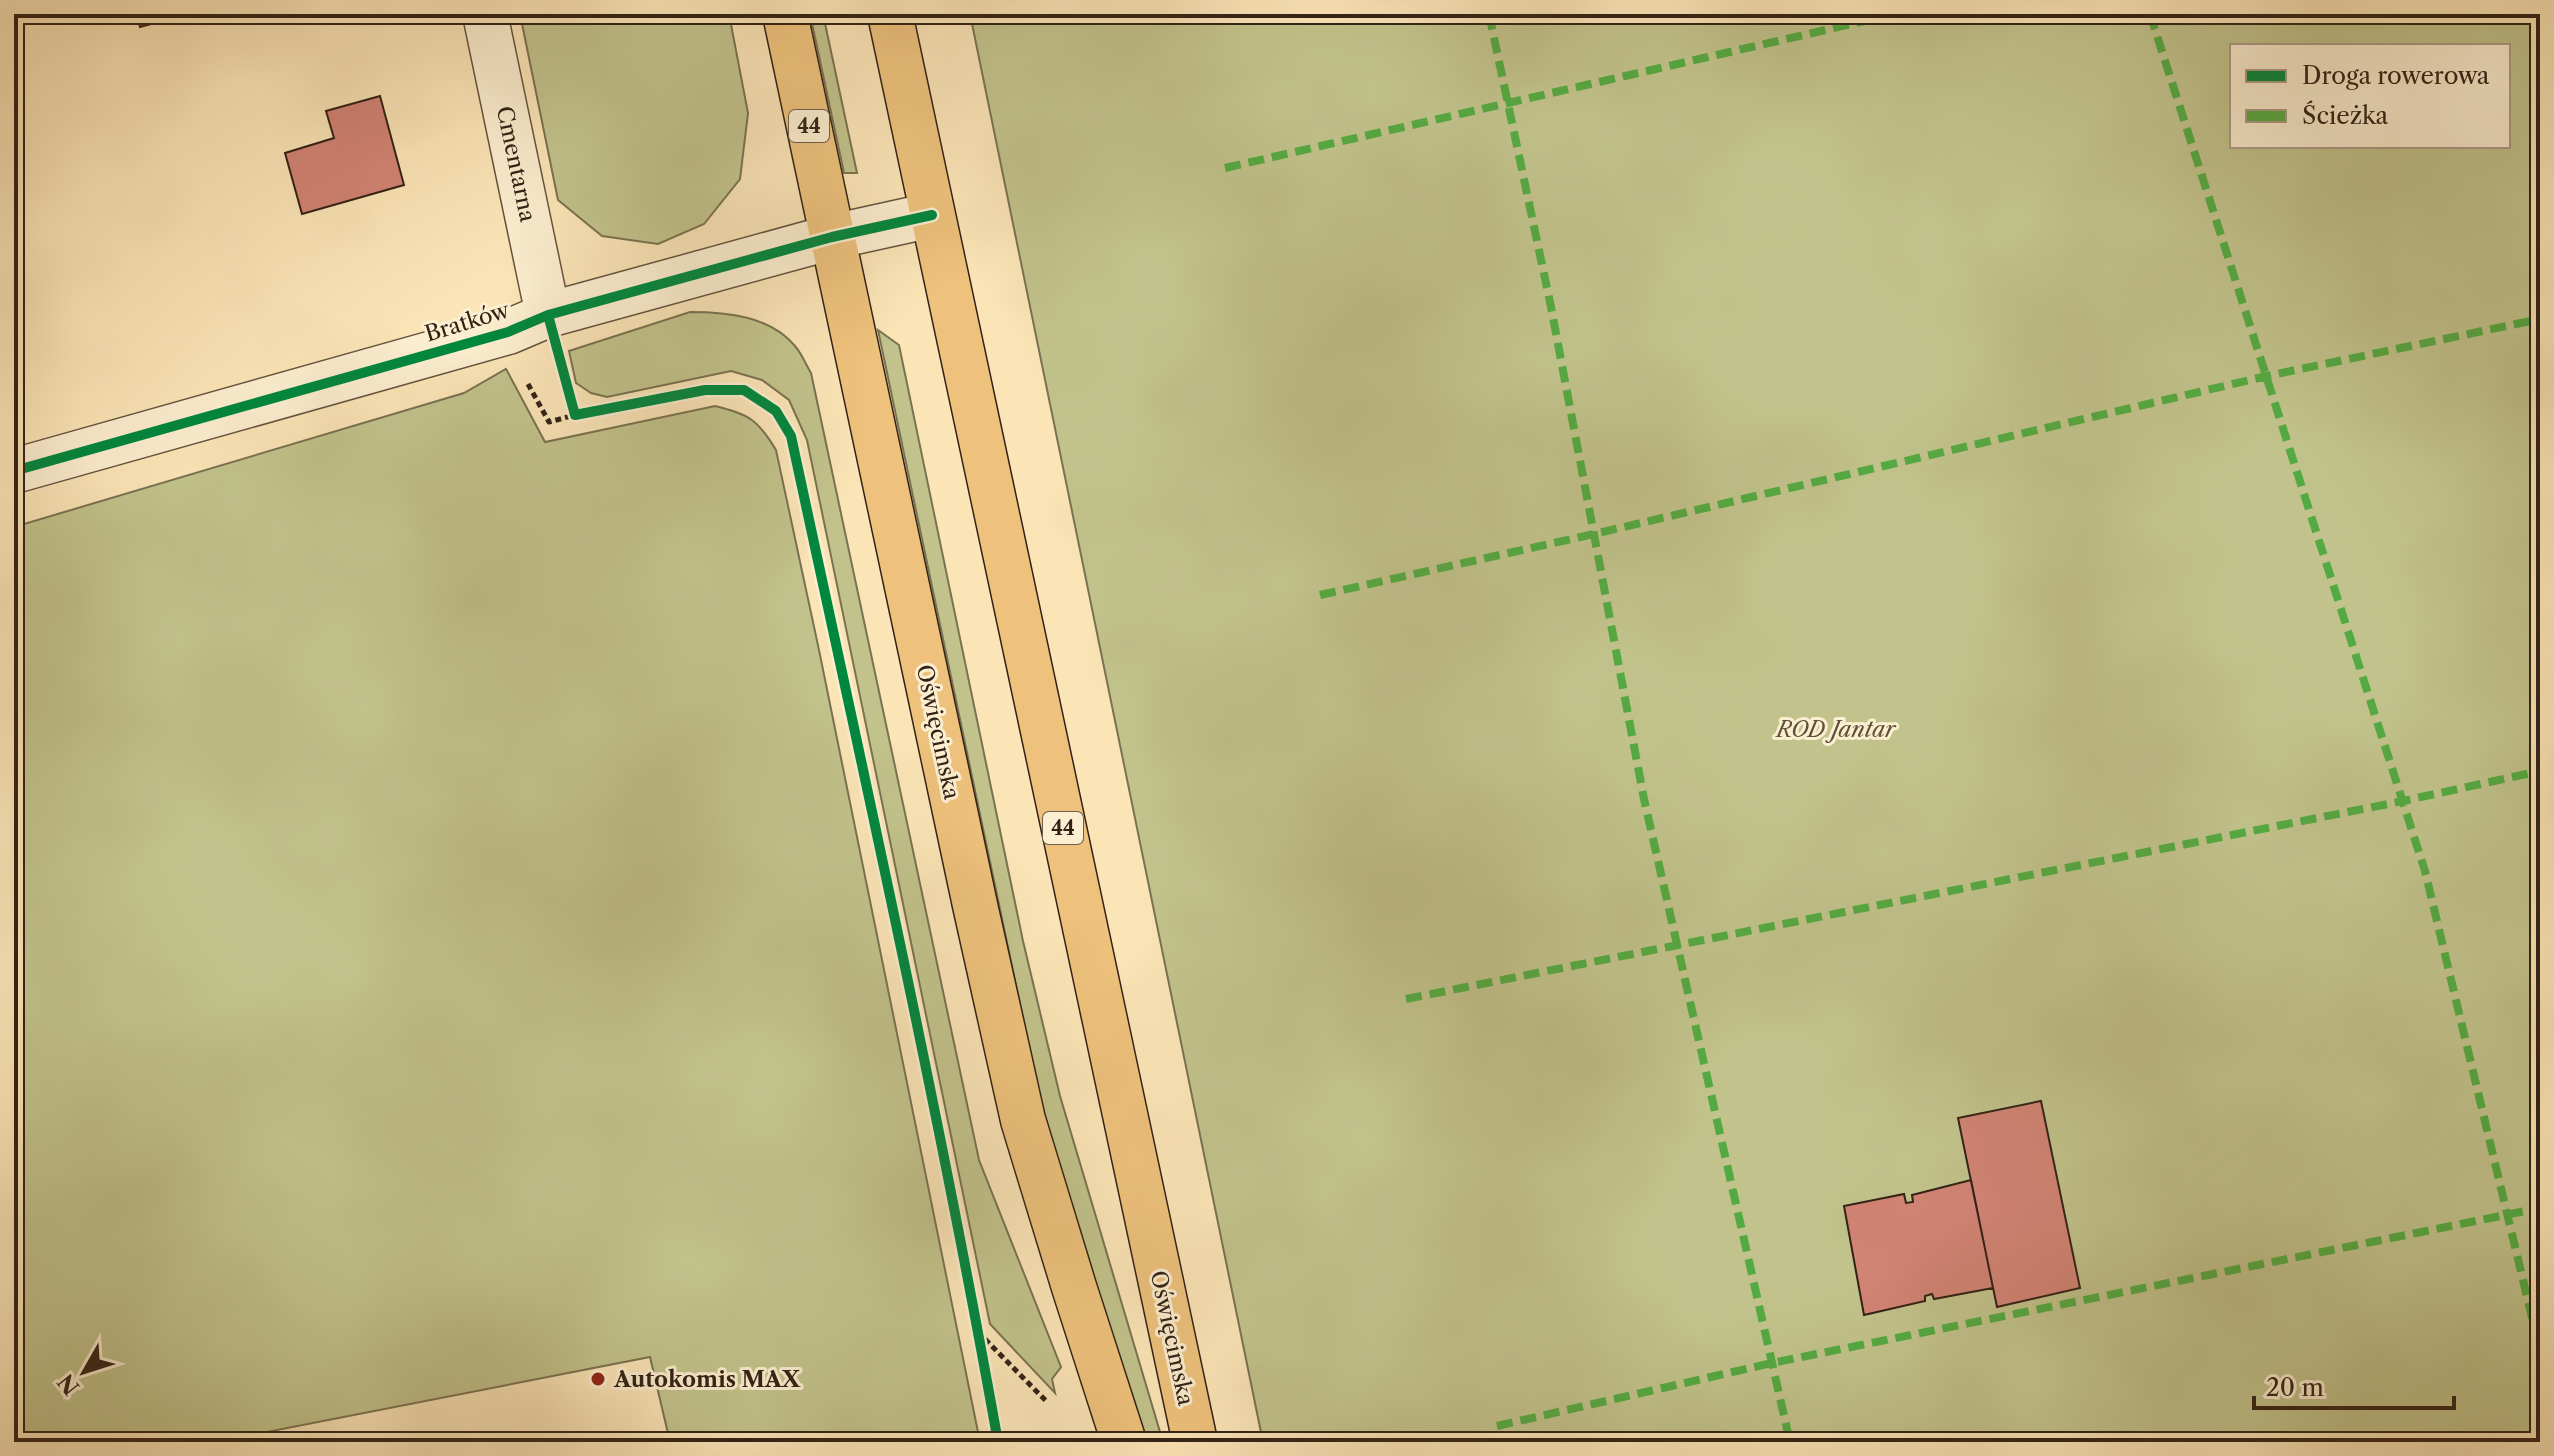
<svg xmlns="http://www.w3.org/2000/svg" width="2554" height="1456" font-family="'Libre Caslon Text',serif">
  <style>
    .green { fill: #c2c38c; stroke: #7a7251; stroke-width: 2; fill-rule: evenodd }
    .building { fill: #d28475; stroke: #322216; stroke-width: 2 }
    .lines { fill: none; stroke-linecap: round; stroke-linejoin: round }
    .minor-casing { stroke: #64533e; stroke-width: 47 }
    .major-casing { stroke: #322216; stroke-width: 47 }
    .path { stroke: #322216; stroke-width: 5; stroke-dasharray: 6 4; stroke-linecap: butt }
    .minor { stroke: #fceed0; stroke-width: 44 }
    .major { stroke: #eec27c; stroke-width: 44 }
    .quiet { stroke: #54aa42; stroke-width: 8; stroke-dasharray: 16 8; stroke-linecap: butt }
    .cycleway-casing { stroke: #fceed0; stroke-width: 15 }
    .cycleway { stroke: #00873e; stroke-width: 10 }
    .poi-dot { fill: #8f2418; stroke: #fceed0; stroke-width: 3 }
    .labels { text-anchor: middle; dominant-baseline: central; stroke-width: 6; stroke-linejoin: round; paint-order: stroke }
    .shield { fill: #fceed0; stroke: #6f5f4e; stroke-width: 2 }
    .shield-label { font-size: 20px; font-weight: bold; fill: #322216 }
    .street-label { font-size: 22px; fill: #322216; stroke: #fceed0 }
    .park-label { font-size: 22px; font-style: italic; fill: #5d5239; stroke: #fceed0 }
    .poi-label { font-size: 22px; font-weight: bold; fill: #322216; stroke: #fceed0; text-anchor: start }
  </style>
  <rect width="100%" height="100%" fill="#fbe5b7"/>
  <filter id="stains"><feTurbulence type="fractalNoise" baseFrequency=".0025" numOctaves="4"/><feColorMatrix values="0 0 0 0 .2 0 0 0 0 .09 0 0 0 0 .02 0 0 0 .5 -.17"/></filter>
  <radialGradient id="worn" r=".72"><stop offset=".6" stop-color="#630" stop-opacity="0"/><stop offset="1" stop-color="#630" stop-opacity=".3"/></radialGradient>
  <path class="green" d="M520,14H729L748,113L740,179L704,224L658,244L602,236L558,200Z
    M810,14H823L857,173H844Z
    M970,14H2540V1442H1263ZM2232,46H2508V146H2232Z
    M690,312C727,312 770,316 795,346C802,354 806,365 811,373L979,1160L1061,1367L1052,1379L1055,1393L990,1324L807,440L789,400L762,380L731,371L607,397L591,393L576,383L569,351Z
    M878,330L899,345L1023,941L1060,1096L1163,1442H1146L1080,1237L1040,1099Z
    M506,369L545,442L715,406C749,414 758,420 776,450L819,650L979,1437L951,1442H670L650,1357L216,1442H14V527L464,393Z"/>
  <path class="building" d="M14,14H62L14,27Z
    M137,14H188L140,27Z
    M380,96L404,185L302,214L285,153L334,138L326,111Z
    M2041,1101L2080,1288L1997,1307L1958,1118Z
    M1971,1180L1993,1288L1934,1299L1932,1294L1925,1296V1301L1864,1315L1844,1206L1904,1194L1906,1203L1913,1202L1912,1195Z"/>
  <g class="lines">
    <defs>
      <path id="minor" d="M485,14L548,315
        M14,471L508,332L548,315L832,237L932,215"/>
      <path id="major" d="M785,14L975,905L1023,1120L1074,1287L1124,1442
        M890,14L1195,1442"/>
    </defs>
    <use href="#minor" class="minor-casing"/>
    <use href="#major" class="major-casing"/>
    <path class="path" d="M528,384L549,422L575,415
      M978,1332L1048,1403"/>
    <use href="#minor" class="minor"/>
    <use href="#major" class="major"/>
    <path class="quiet" d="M1489,14L1551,307L1644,799L1790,1442
      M2150,14L2425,871L2540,1351
      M1225,168L1895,14
      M1320,595L1594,534L2267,376L2540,319
      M1406,999L2403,801L2540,771
      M1497,1426L1772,1363L2540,1208"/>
    <defs>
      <path id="cycleway" d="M548,315L575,415L705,390H744L776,411L791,436C863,771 938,1105 998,1442
        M14,471L508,332L548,315L832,237L932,215"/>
    </defs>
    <use href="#cycleway" class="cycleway-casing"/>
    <use href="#cycleway" class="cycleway"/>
  </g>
  <circle class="poi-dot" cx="598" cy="1379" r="8"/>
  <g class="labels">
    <g class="shield">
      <rect x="789" y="110" width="40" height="32" rx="6"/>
      <rect x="1043" y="812" width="40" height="32" rx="6"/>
    </g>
    <g class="shield-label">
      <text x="809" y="126">44</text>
      <text x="1063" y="828">44</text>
    </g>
    <g class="street-label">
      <text transform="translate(516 164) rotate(78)">Cmentarna</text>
      <text transform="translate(467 322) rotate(-17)">Bratków</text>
      <text transform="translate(938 732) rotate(78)">Oświęcimska</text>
      <text transform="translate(1172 1338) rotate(78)">Oświęcimska</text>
    </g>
    <g class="park-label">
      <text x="1836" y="729">ROD Jantar</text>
    </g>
    <g class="poi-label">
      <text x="614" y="1379">Autokomis MAX</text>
    </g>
  </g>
  <rect width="2554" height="1456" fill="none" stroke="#fbe5b7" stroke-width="48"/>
  <rect x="16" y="16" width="2522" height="1424" fill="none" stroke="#322216" stroke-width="4"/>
  <rect x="24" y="24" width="2506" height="1408" fill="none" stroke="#322216" stroke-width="2"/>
  <rect x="2230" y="44" width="280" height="104" fill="#fceed0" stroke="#ab9c86" stroke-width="2"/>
  <rect x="2246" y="70" width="40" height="12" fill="#00873e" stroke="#ab9c86" stroke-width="2"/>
  <text x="2302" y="84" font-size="24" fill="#322216">Droga rowerowa</text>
  <rect x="2246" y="110" width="40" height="12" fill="#54aa42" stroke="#ab9c86" stroke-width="2"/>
  <text x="2302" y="124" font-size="24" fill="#322216">Ścieżka</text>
  <g transform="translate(84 1372) rotate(231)" stroke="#fceed0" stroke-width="6" paint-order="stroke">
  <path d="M0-6L14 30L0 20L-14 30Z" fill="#322216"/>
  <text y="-12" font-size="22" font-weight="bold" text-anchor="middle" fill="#322216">N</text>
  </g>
  <path d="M2254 1396v12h200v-12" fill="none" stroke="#322216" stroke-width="4"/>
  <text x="2266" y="1396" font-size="24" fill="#322216" stroke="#fceed0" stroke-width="6" paint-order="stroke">20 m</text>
  <rect width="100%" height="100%" filter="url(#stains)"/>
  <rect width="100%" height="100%" fill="url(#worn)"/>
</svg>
